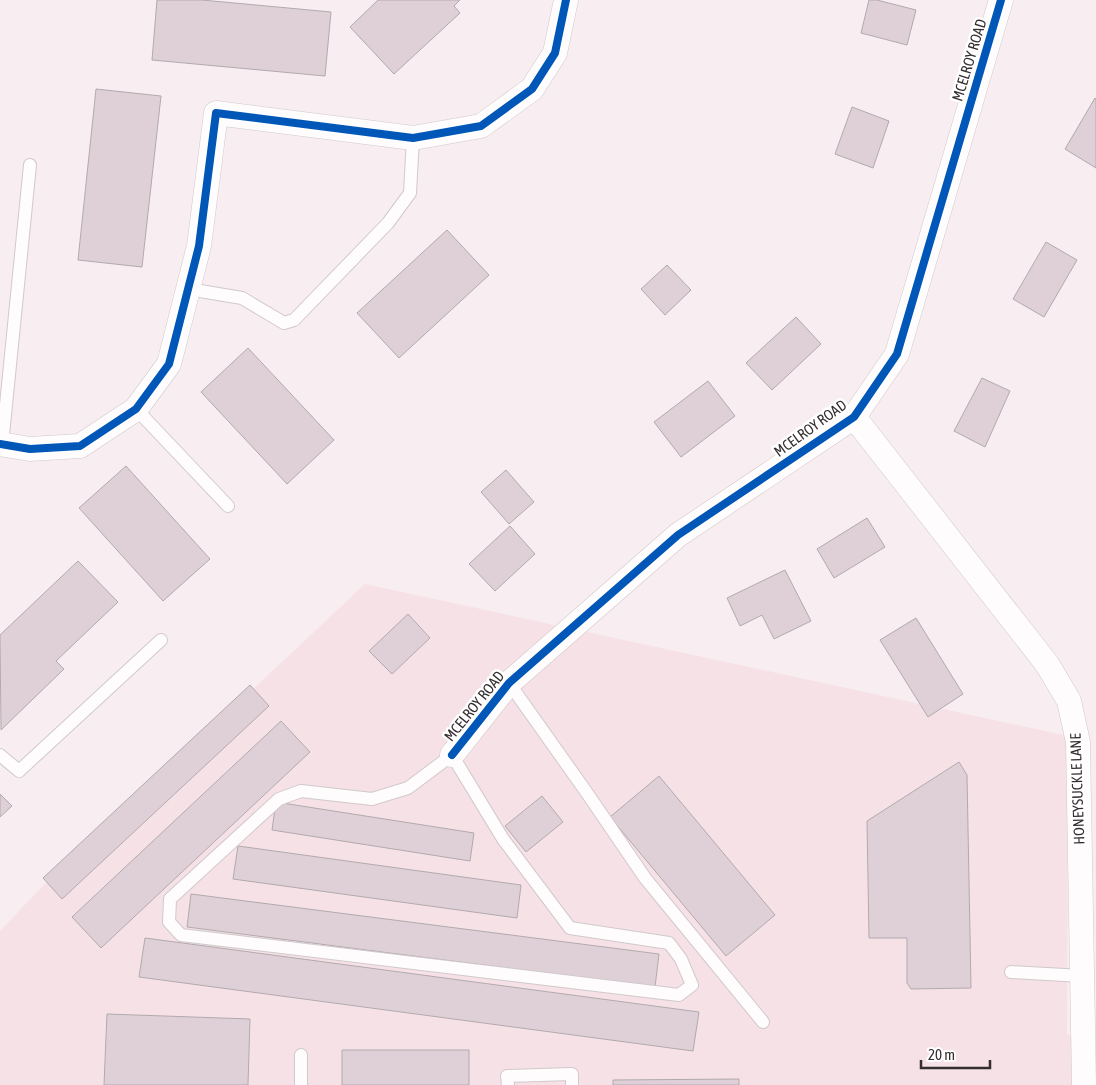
<svg xmlns="http://www.w3.org/2000/svg" width="1096" height="1085" font-family="'Asap Condensed',sans-serif">
  <style>
    .built { fill: #f6e1e6 }
    .building { fill: #dfd0d8; stroke: #b1aaad }
    .lines { fill: none; stroke-linecap: round; stroke-linejoin: round }
    .service-casing { stroke: #d1c9cb; stroke-width: 14 }
    .minor-casing { stroke: #d1c9cb; stroke-width: 25 }
    .service { stroke: #fefcfd; stroke-width: 12 }
    .minor { stroke: #fefcfd; stroke-width: 24 }
    .cycleway-casing { stroke: #fff; stroke-width: 11 }
    .cycleway { stroke: #0057b8; stroke-width: 8 }
    .labels { text-anchor: middle; dominant-baseline: central; stroke-width: 5; stroke-linejoin: round; paint-order: stroke }
    .street-label { font-size: 15px; fill: #352e30; stroke: #fff }
  </style>
  <rect width="100%" height="100%" fill="#f8edf0"/>
  <path class="built" d="M365,584L1068,736L1067,1034L1096,1052V1085H0V931L38,891Z"/>
  <path class="building" d="M157,0H202L331,12L325,76L152,60Z
    M378,0H460L454,6L460,13L394,74L350,27Z
    M869,0H877L916,10L907,45L861,33Z
    M96,89L161,96L142,267L78,260Z
    M1095,98L1096,99V168L1065,149Z
    M852,107L889,121L873,168L835,154Z
    M447,230L489,275L399,358L357,313Z
    M1046,242L1077,260L1044,317L1013,299Z
    M667,265L691,290L665,315L641,289Z
    M796,317L821,344L772,390L746,363Z
    M248,348L334,440L287,484L201,392Z
    M982,378L1010,391L985,447L954,431Z
    M708,381L735,416L681,457L654,422Z
    M126,466L210,559L163,601L79,508Z
    M506,470L534,502L509,524L481,492Z
    M867,518L885,547L834,578L817,549Z
    M510,526L535,554L495,591L469,564Z
    M78,561L118,602L56,661L64,669L1,730L0,635Z
    M785,570L811,621L774,639L762,615L740,626L727,598Z
    M408,614L430,638L392,674L369,651Z
    M916,618L963,694L928,717L880,640Z
    M250,685L269,706L62,899L43,878Z
    M281,721L310,752L101,948L72,917Z
    M959,762L967,775L971,988L911,989L907,983V938H869L867,821Z
    M659,776L775,915L726,956L610,817Z
    M0,794L12,806L0,817Z
    M542,796L563,822L526,852L505,826Z
    M276,802L474,833L470,861L272,830Z
    M238,846L521,885L517,918L233,879Z
    M191,894L659,954L655,987L187,927Z
    M145,938L699,1012L693,1051L139,977Z
    M107,1014L250,1019L248,1085H104Z
    M342,1050H469V1085H342Z
    M739,1079V1085H613V1080Z"/>
  <g class="lines">
    <defs>
      <path id="service" d="M188,289L242,298L284,323L294,320L388,223L410,193L413,138
        M136,409L228,506
        M2,445L30,165
        M509,683L587,793L645,878L763,1022
        M0,755L19,771L161,640
        M452,755L503,839L570,928L669,943L681,959L692,985L679,995L181,935L169,922L170,899L279,799L301,791L372,799L408,788Z
        M1011,972L1082,976
        M301,1085V1055
        M508,1085L507,1076L572,1074V1085"/>
      <path id="minor" d="M854,417L1047,664L1069,701L1078,742L1084,1085
        M0,444L30,449L80,446L136,409L169,364L199,246L216,113L413,138L481,126L532,89L555,53L566,0
        M452,755L509,683L678,535L854,417L897,354L1001,0"/>
    </defs>
    <use href="#service" class="service-casing"/>
    <use href="#minor" class="minor-casing"/>
    <use href="#service" class="service"/>
    <use href="#minor" class="minor"/>
    <defs>
      <path id="cycleway" d="M0,444L30,449L80,446L136,409L169,364L199,246L216,113L413,138L481,126L532,89L555,53L566,0
        M452,755L509,683L678,535L854,417L897,354L1001,0"/>
    </defs>
    <use href="#cycleway" class="cycleway-casing"/>
    <use href="#cycleway" class="cycleway"/>
  </g>
  <g class="labels">
    <g class="street-label">
      <text transform="translate(969 60) rotate(-73)">MCELROY ROAD</text>
      <text transform="translate(810 428) rotate(-36)">MCELROY ROAD</text>
      <text transform="translate(474 706) rotate(-51)">MCELROY ROAD</text>
      <text transform="translate(1077 789) rotate(-92)">HONEYSUCKLE LANE</text>
    </g>
  </g>
  <path d="M921 1060v8h69v-8" fill="none" stroke="#352e30" stroke-width="2.5"/>
  <text x="928" y="1060" font-size="15" fill="#352e30" stroke="#ffffff" stroke-width="4" paint-order="stroke">20 m</text>
</svg>
